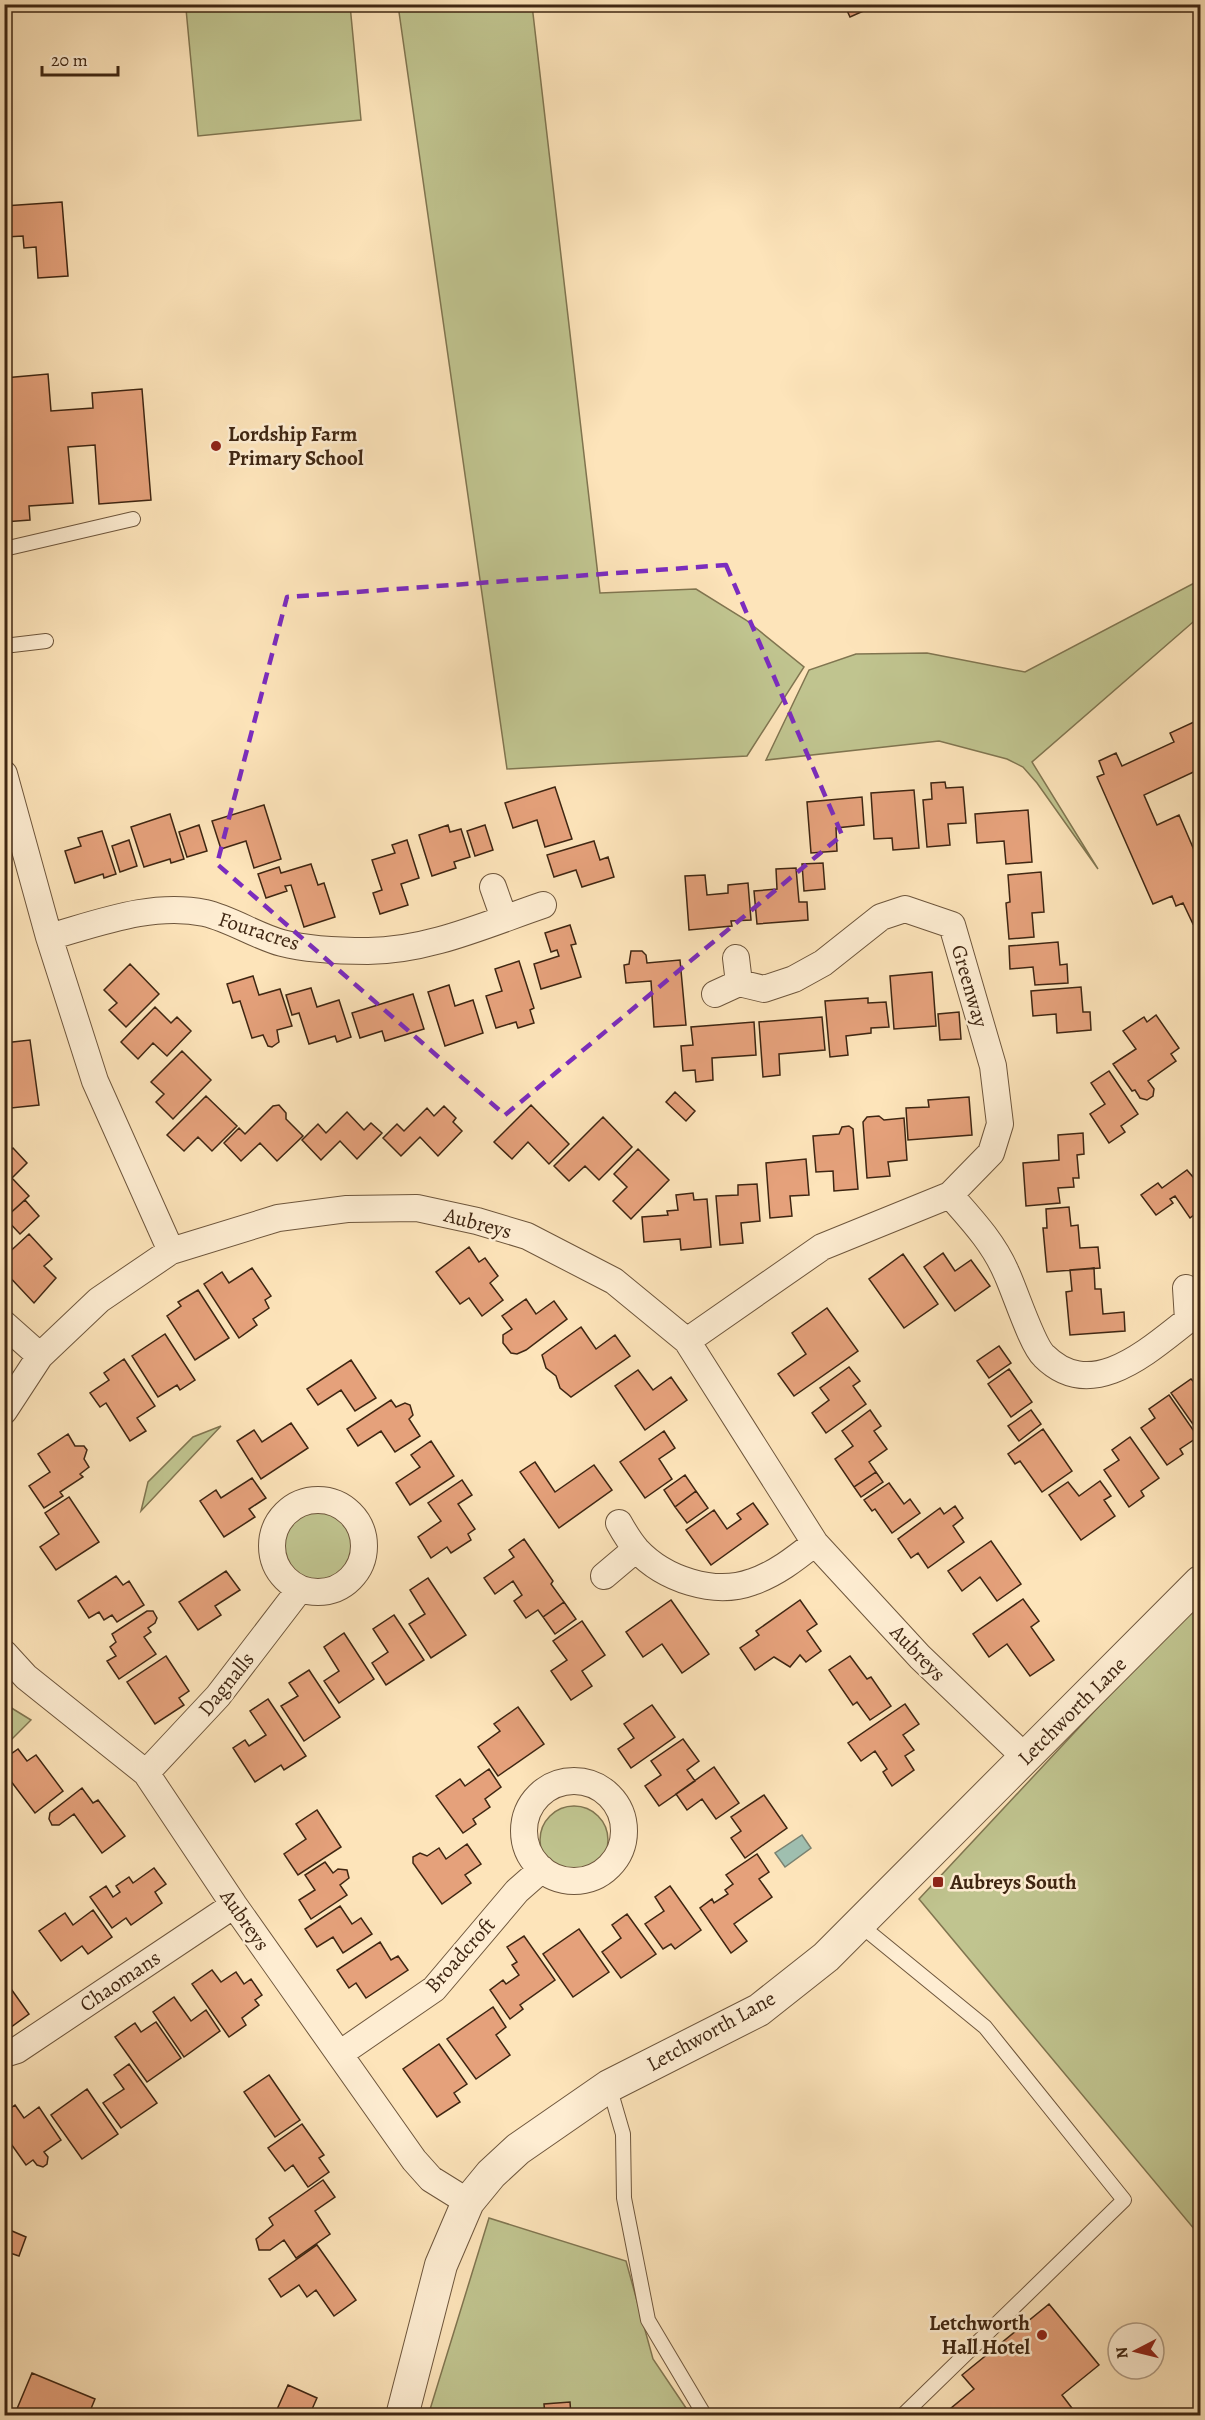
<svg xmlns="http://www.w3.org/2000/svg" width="1205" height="2420" font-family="Alegreya,serif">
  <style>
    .green { fill: #c0c48f; stroke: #807550; stroke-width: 1.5 }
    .water { fill: #9fbfb0; stroke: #798271; stroke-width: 1.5 }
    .building { fill: #e5a17b; stroke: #3f2612; stroke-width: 1.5 }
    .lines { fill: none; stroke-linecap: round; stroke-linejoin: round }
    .service-casing { stroke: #6e563c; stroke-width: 16 }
    .minor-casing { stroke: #6e563c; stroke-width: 28 }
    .tertiary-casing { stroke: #6e563c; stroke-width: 34 }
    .service { stroke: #feedd2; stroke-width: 14 }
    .minor { stroke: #feedd2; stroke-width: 26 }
    .tertiary { stroke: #feedd2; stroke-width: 32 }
    .marked { fill: none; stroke: #7b2cbf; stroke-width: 4.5; stroke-dasharray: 12 8; stroke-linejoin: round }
    .poi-dot { fill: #8f2418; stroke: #feedd2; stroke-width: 2 }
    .labels { text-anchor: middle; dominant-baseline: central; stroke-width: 5; stroke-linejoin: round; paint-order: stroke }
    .poi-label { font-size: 21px; font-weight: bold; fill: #3f2612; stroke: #feedd2; text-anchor: start }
    .street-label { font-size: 21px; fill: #3f2612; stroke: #feedd2 }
  </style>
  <rect width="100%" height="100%" fill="#fde4ba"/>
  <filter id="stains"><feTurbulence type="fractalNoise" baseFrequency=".00333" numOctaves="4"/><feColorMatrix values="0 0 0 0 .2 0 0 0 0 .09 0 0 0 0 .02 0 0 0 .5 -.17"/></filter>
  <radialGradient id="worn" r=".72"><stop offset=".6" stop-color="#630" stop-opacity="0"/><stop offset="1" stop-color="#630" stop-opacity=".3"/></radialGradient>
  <path class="green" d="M238,4L350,5L361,120L198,136L186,9Z
    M398,5H532L600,593L696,589L746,620L804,667L747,756L507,769Z
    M1200,580V616L1032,762L1098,869L1037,783L1023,767L1007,759L939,741L766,760L809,670L856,654L927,653L1025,672Z
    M221,1426L141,1511L148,1482L193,1437Z
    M280 1546a38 38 0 1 1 76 0a38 38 0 1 1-76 0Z
    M1200,1598V2236L919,1899Z
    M5,1704L31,1720L5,1746Z
    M540 1840a34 34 0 1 1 68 0a34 34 0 1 1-68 0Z
    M489,2218L626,2261L653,2359L688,2411L687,2416H428Z"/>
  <path class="water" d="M802,1835L811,1848L785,1867L775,1853Z"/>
  <path class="building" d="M844,4H877V5L850,17Z
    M62,202L68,276L38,278L36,247L24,248L23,236L5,237L4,206Z
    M48,374L51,411L93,408L92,393L142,389L151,500L99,504L95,445L68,447L73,503L29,506L30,520L4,522V378Z
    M1196,721L1200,730V769L1144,795L1157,825L1179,815L1200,864V921L1193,924L1183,903L1176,906L1172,896L1153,904L1097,777L1104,774L1099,761L1116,753L1122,766L1174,742L1170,733Z
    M945,782L946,788L963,787L966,823L948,824L950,845L927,847L923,800L932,799L931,783Z
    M555,787L572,839L545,847L537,820L513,828L505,803Z
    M914,790L919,848L893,850L892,838L874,839L871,793Z
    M862,797L864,825L836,828L837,851L811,853L807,802Z
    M264,805L281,859L254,868L246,841L221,849L212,821Z
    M1028,810L1032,862L1006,864L1004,841L977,843L975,814Z
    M170,814L184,859L171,863L170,859L144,867L131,827Z
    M199,825L207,851L187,857L179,832Z
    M448,825L450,832L461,829L470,857L454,862L456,868L432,876L419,835Z
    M485,825L493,850L475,856L467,831Z
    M102,831L116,874L104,878L103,874L75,883L65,851L81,846L78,838Z
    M129,840L137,866L120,872L112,846Z
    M407,840L419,878L401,884L408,905L380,914L373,893L382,890L372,860L395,853L392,845Z
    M594,841L600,860L608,857L614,877L582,887L576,870L554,877L547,855Z
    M823,863L825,889L804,891L802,864Z
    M311,864L318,885L324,883L335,917L304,927L291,885L285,886L287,891L266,898L258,874L279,867L281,873Z
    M796,868L799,902H807L808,920L757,924L754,891L777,889L776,869Z
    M1041,872L1044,912L1032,913L1034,937L1009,939L1006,903L1010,902L1008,875Z
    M705,875L707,895L728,893V885L748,883L751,920L731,921L732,926L689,930L685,876Z
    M570,925L576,944L571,945L581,977L541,989L534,964L559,956L557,950L551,952L545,933Z
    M1058,942L1060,965L1067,964L1068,983L1035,985L1033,967L1010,969L1009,946Z
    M631,951H642L646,955L647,963L680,960L686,1025L654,1027L651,981L626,983L624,965L629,964Z
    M519,961L534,1008L530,1010L534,1023L518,1028L516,1022L496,1028L486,996L502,991L495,969Z
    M130,964L159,994L126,1027L109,1010L117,1003L104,990Z
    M932,972L936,1026L894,1029L890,976Z
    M253,976L259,995L280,989L292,1026L277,1030L279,1042L272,1047L268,1046L263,1035L252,1038L240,1001L233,1003L227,984Z
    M449,985L455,1006L473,1000L483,1033L445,1046L428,992Z
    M1081,987L1083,1012H1090L1091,1030L1057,1033L1056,1014L1033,1016L1031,991Z
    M4,988L11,1034L4,1035Z
    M311,988L317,1007L339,1000L351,1037L337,1042L335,1036L309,1044L299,1013L292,1015L286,995Z
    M413,994L424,1029L385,1041L382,1031L360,1038L352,1013Z
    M868,998V1003L886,1002L889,1027L871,1028V1033L846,1036L848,1055L830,1057L825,1001Z
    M155,1007L171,1023L177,1017L191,1031L167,1056L153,1043L138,1059L121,1042Z
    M959,1012L961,1039L940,1040L938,1014Z
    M1156,1015L1179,1048L1171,1054L1176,1061L1148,1081L1154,1089L1153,1096L1147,1100L1140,1098L1135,1090L1132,1091L1113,1064L1136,1049L1123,1031L1144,1017L1147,1022Z
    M822,1017L825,1050L779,1054L780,1075L763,1077L759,1022Z
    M754,1022L756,1055L712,1058L713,1080L696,1082L695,1070L683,1071L681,1046L693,1045L691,1027Z
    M30,1040L39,1105L11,1108L8,1086L4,1087V1043Z
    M182,1051L211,1080L173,1119L156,1102L164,1094L151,1082Z
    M1109,1071L1138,1114L1121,1126L1125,1132L1109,1143L1090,1114L1105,1104L1091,1083Z
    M675,1092L695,1111L686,1121L666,1102Z
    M206,1096L237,1126L212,1151L198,1137L184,1151L167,1135Z
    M969,1097L972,1135L908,1140L906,1108L929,1107L928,1100Z
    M279,1105L286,1113V1119L303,1136L277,1161L260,1143L241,1161L224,1143L239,1128L245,1134L273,1106Z
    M531,1105L569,1144L549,1164L528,1142L512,1159L494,1142Z
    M444,1106L456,1118L453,1122L462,1131L438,1156L420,1137L401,1156L383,1138L397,1124L404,1131L427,1108L434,1116Z
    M347,1112L364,1130L371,1123L382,1133L357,1159L340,1141L321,1160L302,1140L318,1124L326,1133Z
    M879,1116L884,1120L904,1118L907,1160L888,1162L890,1176L867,1178L863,1122L867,1117Z
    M603,1117L632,1147L599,1180L585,1166L569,1181L554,1166Z
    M849,1126L853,1129L858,1189L834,1191L833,1171L816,1172L813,1136L839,1134L842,1127Z
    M1083,1133L1084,1154L1077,1155L1079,1178H1073L1074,1187L1058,1188L1060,1203L1026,1206L1023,1163L1059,1160L1058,1135Z
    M13,1148L27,1163L12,1178L29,1196L5,1218L4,1152L6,1154Z
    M638,1149L669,1180L631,1219L613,1201L627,1187L614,1174Z
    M806,1159L809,1195L790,1196L792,1216L770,1218L766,1163Z
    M1187,1170L1193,1177L1199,1173L1200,1176V1210L1190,1218L1175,1196L1170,1199L1173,1203L1156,1215L1141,1195L1158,1183L1162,1188Z
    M757,1184L760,1221L741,1223L743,1243L720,1245L716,1196L738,1195V1185Z
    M693,1193L694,1200L707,1199L711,1247L681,1250L680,1239L644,1242L642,1217L668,1215L667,1211L678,1210L676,1195Z
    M25,1200L39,1216L20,1234L5,1218Z
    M1069,1207L1071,1226L1078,1225L1080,1248L1098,1247L1100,1268L1047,1272L1043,1228H1047L1046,1209Z
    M29,1234L52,1259L44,1266L56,1278L34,1303L4,1271V1257Z
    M469,1247L479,1262L485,1258L498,1276L490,1283L503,1300L482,1316L469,1298L460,1304L436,1272Z
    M943,1253L955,1271L971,1260L990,1286L955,1311L924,1267Z
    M903,1254L938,1304L904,1328L869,1279Z
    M252,1268L271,1296L265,1300L269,1308L253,1319L257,1325L239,1338L204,1284L222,1272L229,1283Z
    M1094,1268L1095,1289H1101L1103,1314L1124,1312L1125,1331L1070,1335L1066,1292L1072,1291L1070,1270Z
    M198,1290L229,1338L195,1360L167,1316L181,1306L178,1302Z
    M526,1299L536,1314L554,1301L567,1319L526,1350L517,1354L511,1353L503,1343V1335L512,1329L502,1316Z
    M827,1308L858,1351L794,1396L778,1374L806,1354L792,1333Z
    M581,1327L596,1349L615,1335L630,1356L571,1397L560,1388L556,1376L546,1368L542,1355Z
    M165,1334L195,1380L180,1390L177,1385L158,1397L132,1356Z
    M999,1346L1011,1363L989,1378L977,1361Z
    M124,1359L155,1406L137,1418L146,1431L130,1441L106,1403L100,1407L90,1393L109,1380L104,1373Z
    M351,1360L376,1398L355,1411L341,1390L318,1405L307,1389Z
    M849,1367L860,1381L853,1386L866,1404L826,1433L812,1413L829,1400L820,1388Z
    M1009,1369L1032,1402L1011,1417L988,1384Z
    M638,1370L653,1390L671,1377L687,1400L645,1430L615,1386Z
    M1200,1375V1428L1197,1430L1171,1393L1191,1379L1193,1381Z
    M1169,1395L1198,1437L1180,1449L1183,1454L1167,1465L1141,1428L1155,1418L1149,1409Z
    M391,1400L396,1407L405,1403L410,1405L413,1415L409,1419L420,1436L395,1452L381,1431L358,1446L347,1429Z
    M870,1410L881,1426L874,1431L887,1449L869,1462L876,1472L854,1487L835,1459L853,1446L842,1431Z
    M1031,1410L1041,1424L1019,1441L1008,1426Z
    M291,1423L308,1448L261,1479L237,1441L254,1430L262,1442Z
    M1043,1429L1072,1471L1042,1492L1020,1461L1015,1464L1008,1454Z
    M664,1431L675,1448L659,1459L672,1479L645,1498L620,1462Z
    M68,1434L75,1446H84L87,1450L84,1459L89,1467L80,1474L83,1477L60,1492L63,1496L44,1508L29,1486L50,1472L38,1454Z
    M1130,1437L1159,1478L1141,1491L1144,1496L1129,1507L1104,1470L1119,1460L1112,1450Z
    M431,1441L454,1476L410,1505L396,1483L420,1467L411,1455Z
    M535,1462L555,1492L594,1465L612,1490L559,1528L520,1472Z
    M876,1472L883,1482L861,1497L854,1487Z
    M685,1475L696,1491L675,1507L664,1490Z
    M252,1478L266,1498L249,1509L255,1517L224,1537L200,1501L216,1490L221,1498Z
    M462,1480L472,1495L458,1504L475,1529L468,1534L471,1540L451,1553L447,1547L431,1558L418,1537L441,1521L428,1503Z
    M1100,1481L1111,1496L1104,1500L1115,1516L1081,1540L1049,1495L1068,1482L1079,1496Z
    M889,1483L904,1504L910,1499L920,1513L892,1533L875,1509L872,1511L864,1500Z
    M696,1491L708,1508L687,1523L675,1507Z
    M69,1497L99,1542L56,1570L40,1547L59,1534L45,1513Z
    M753,1503L768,1524L711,1565L686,1530L714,1510L727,1529L741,1519L737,1514Z
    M955,1506L963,1518L953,1526L964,1542L928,1568L918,1553L911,1558L898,1539L940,1508L944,1514Z
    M524,1539L553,1581L551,1584L564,1602L543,1617L538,1610L526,1618L514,1601L522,1595L513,1581L495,1594L484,1578L514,1557L509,1550Z
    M991,1541L1021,1584L997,1601L980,1577L962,1591L948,1571Z
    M226,1571L240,1590L215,1606L221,1615L198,1630L179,1602Z
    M116,1576L123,1585L129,1581L144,1605L117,1622L112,1615L104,1620L99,1612L89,1618L78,1601Z
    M428,1578L466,1635L431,1658L409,1624L425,1614L410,1590Z
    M1023,1599L1039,1621L1031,1627L1054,1660L1030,1676L1007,1644L989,1657L973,1634Z
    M671,1600L709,1654L682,1673L662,1644L643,1657L626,1632Z
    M800,1600L817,1624L807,1631L821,1651L806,1662L800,1655L790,1667L774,1657L755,1670L740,1648L759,1635L756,1631Z
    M564,1602L576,1619L555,1634L543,1617Z
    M147,1611H153L157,1618L155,1623L148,1628L151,1632L144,1637L156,1654L119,1679L107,1661L116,1656L110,1647L116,1642L112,1634Z
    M394,1615L424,1660L386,1685L372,1663L388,1652L373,1629Z
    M582,1621L605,1655L582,1671L592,1686L571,1700L551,1671L567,1660L553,1641Z
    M344,1633L374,1679L339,1703L324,1681L339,1671L324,1647Z
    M166,1656L189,1691L179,1698L184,1705L155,1724L127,1682Z
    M850,1656L867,1679L871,1677L891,1706L870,1720L857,1702L853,1705L829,1670Z
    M309,1670L340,1717L304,1741L281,1706L298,1696L289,1683Z
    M268,1699L306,1756L284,1770L281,1765L255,1782L233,1748L245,1740L249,1746L266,1735L250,1711Z
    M905,1704L919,1724L903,1735L914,1750L905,1756L914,1770L892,1786L883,1772L887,1769L875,1751L861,1761L848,1743Z
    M652,1705L675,1737L631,1768L618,1749L634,1738L624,1724Z
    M518,1707L544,1744L498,1776L478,1747L500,1731L494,1724Z
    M683,1739L699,1761L687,1770L695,1781L659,1806L645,1786L661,1775L651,1761Z
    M18,1749L27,1761L36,1755L63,1791L35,1813L4,1772V1759Z
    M714,1767L739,1803L716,1819L702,1799L687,1810L676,1794Z
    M489,1769L501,1787L485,1799L490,1807L473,1819L476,1824L463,1833L436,1796L460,1779L465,1786Z
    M82,1788L93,1803L98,1800L125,1836L102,1853L74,1814L59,1825H52L49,1819L50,1813Z
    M764,1795L787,1828L745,1858L731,1838L741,1831L731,1817Z
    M317,1810L341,1847L298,1875L284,1854L306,1839L296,1824Z
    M467,1844L481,1864L465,1875L471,1883L442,1904L413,1863V1857L420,1853L427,1856L439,1848L446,1859Z
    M757,1854L769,1872L759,1879L772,1897L734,1924L747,1941L731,1953L700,1908L712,1899L714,1903L728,1894L725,1890L733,1884L726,1875Z
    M325,1862L333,1873L338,1869L347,1870L349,1878L340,1885L347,1895L311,1919L299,1900L315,1890L305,1875Z
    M154,1868L166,1884L155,1892L162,1903L131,1925L126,1918L112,1928L90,1897L106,1886L113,1897L120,1892L116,1886L129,1877L133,1883Z
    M670,1886L701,1930L675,1949L671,1944L663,1949L645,1924L664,1911L655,1897Z
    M340,1906L352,1924L361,1918L372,1934L343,1953L333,1937L317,1947L305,1929Z
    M93,1910L112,1937L88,1954L82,1946L61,1961L39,1931L65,1913L73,1925Z
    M627,1914L656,1954L621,1978L602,1952L621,1938L612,1925Z
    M579,1929L609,1972L573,1997L543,1954Z
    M524,1936L555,1980L520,2005L523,2009L510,2019L490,1990L503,1980L506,1984L519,1975L512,1965L517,1962L507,1947Z
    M380,1942L391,1960L398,1956L408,1970L366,1998L356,1983L349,1988L337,1970Z
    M212,1970L221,1982L236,1972L244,1984L251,1979L262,1995L255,2000L259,2005L242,2018L246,2025L229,2037L192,1984Z
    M4,1979L29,2014L7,2030L4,2026Z
    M174,1997L191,2021L206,2010L220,2031L184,2057L153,2012Z
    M493,2007L506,2027L496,2035L510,2055L476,2079L447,2039Z
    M156,2022L181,2058L147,2082L115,2037L135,2023L141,2032Z
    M439,2044L467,2084L454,2093L460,2102L437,2117L403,2069Z
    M129,2064L157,2103L121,2128L103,2103L124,2089L114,2075Z
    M269,2075L300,2120L275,2137L244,2092Z
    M87,2089L118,2134L82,2159L51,2115Z
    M15,2105L24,2118L39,2107L61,2140L44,2152L48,2157L47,2164L43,2167L37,2165L33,2160L26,2165L4,2134V2113Z
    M302,2124L324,2155L319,2158L329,2172L308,2187L293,2165L285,2171L268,2148Z
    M323,2180L335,2197L315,2211L330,2234L296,2258L284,2240L270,2250H259L256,2239L273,2225L269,2218Z
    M5,2228L26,2237L19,2256L4,2251Z
    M317,2245L356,2300L334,2316L316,2290L307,2297L299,2285L281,2297L269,2279Z
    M1049,2304L1099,2365L1062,2395L1078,2416H955L950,2409L974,2389L962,2375Z
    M32,2373L95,2399L88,2416H14Z
    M288,2385L317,2398L309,2416H274Z
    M570,2402L571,2416H545L544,2404Z"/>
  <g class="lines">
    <defs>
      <path id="service" d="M4,549L133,519
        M4,646L46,641
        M859,1924L985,2027L1124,2200L902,2416
        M609,2086L623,2134L624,2198L648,2320L705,2416"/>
      <path id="minor" d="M4,774L49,937L95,1081L171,1251
        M493,887L504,918
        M49,937C99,923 152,902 205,913C231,919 256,936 282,943C309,950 340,951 368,951C428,951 487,924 543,905
        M736,958L739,983
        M950,1195C971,1219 993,1242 1006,1272C1015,1291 1032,1345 1044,1356C1092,1404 1149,1350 1188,1320L1186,1288
        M4,1324L40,1356
        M687,1341L822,1247L950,1195L991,1153L1000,1124L993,1066L952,925L905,909L881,917L823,963L794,979L764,989L739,983L715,994
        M4,1411L40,1356L99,1300L171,1251L278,1218L347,1209L417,1208L477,1221L527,1236L614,1281L687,1341L815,1543L920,1657L1025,1757
        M272 1546a46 46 0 1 1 92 0a46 46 0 1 1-92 0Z
        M619,1523C624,1532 630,1542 637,1550C664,1579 714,1596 752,1582C776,1574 796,1558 815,1543
        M604,1576L636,1549
        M4,1653L26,1677L146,1773L234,1905L414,2160L431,2179L468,2202
        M146,1773L218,1696L300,1589
        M524 1831a50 50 0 1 1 100 0a50 50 0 1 1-100 0Z
        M341,2053L434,1989L517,1891L542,1869
        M4,2054L17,2050L234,1905"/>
      <path id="tertiary" d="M402,2416L441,2265L468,2202L491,2174L518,2149L609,2086L759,2010L826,1957L1200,1582"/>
    </defs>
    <use href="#service" class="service-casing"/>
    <use href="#minor" class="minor-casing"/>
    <use href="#tertiary" class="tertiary-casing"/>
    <use href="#service" class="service"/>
    <use href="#minor" class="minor"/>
    <use href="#tertiary" class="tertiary"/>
  </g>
  <path class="marked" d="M726,565L842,835L505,1115L217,864L287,597Z"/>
  <g class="poi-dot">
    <circle cx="216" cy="446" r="6"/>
    <rect x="932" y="1876" width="12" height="12" rx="3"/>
    <circle cx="1042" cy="2335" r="6"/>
  </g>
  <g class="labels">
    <g class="poi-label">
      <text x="228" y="434">Lordship Farm<tspan x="228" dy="24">Primary School</tspan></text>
      <text x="950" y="1882">Aubreys South</text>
      <text x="1030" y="2323" text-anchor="end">Letchworth<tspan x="1030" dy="24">Hall Hotel</tspan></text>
    </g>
    <g class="street-label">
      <text transform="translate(259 931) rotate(18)">Fouracres</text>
      <text transform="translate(970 986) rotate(74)">Greenway</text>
      <text transform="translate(478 1223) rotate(15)">Aubreys</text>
      <text transform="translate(918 1653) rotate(46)">Aubreys</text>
      <text transform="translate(226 1684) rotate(-51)">Dagnalls</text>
      <text transform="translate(1072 1711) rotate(-45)">Letchworth Lane</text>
      <text transform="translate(245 1920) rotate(55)">Aubreys</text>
      <text transform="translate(460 1955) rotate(-48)">Broadcroft</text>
      <text transform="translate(120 1981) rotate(-34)">Chaomans</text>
      <text transform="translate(711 2031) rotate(-29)">Letchworth Lane</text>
    </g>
  </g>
  <rect width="1205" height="2420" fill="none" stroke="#fde4ba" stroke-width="24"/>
  <rect x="6" y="6" width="1193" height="2408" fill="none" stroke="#3f2612" stroke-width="3"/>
  <rect x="12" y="12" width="1181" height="2396" fill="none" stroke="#3f2612" stroke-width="1.5"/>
  <g transform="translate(1136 2351) rotate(263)"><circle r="28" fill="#feedd2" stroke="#b29d85" stroke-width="1.5"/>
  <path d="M0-4.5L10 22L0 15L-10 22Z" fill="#8f2418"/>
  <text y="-9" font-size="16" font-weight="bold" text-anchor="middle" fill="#3f2612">N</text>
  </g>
  <path d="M42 66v9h76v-9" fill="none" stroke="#3f2612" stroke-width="3"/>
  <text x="51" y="66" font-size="18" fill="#3f2612" stroke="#feedd2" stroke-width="4.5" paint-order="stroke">20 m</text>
  <rect width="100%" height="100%" filter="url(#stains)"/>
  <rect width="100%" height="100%" fill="url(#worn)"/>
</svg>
